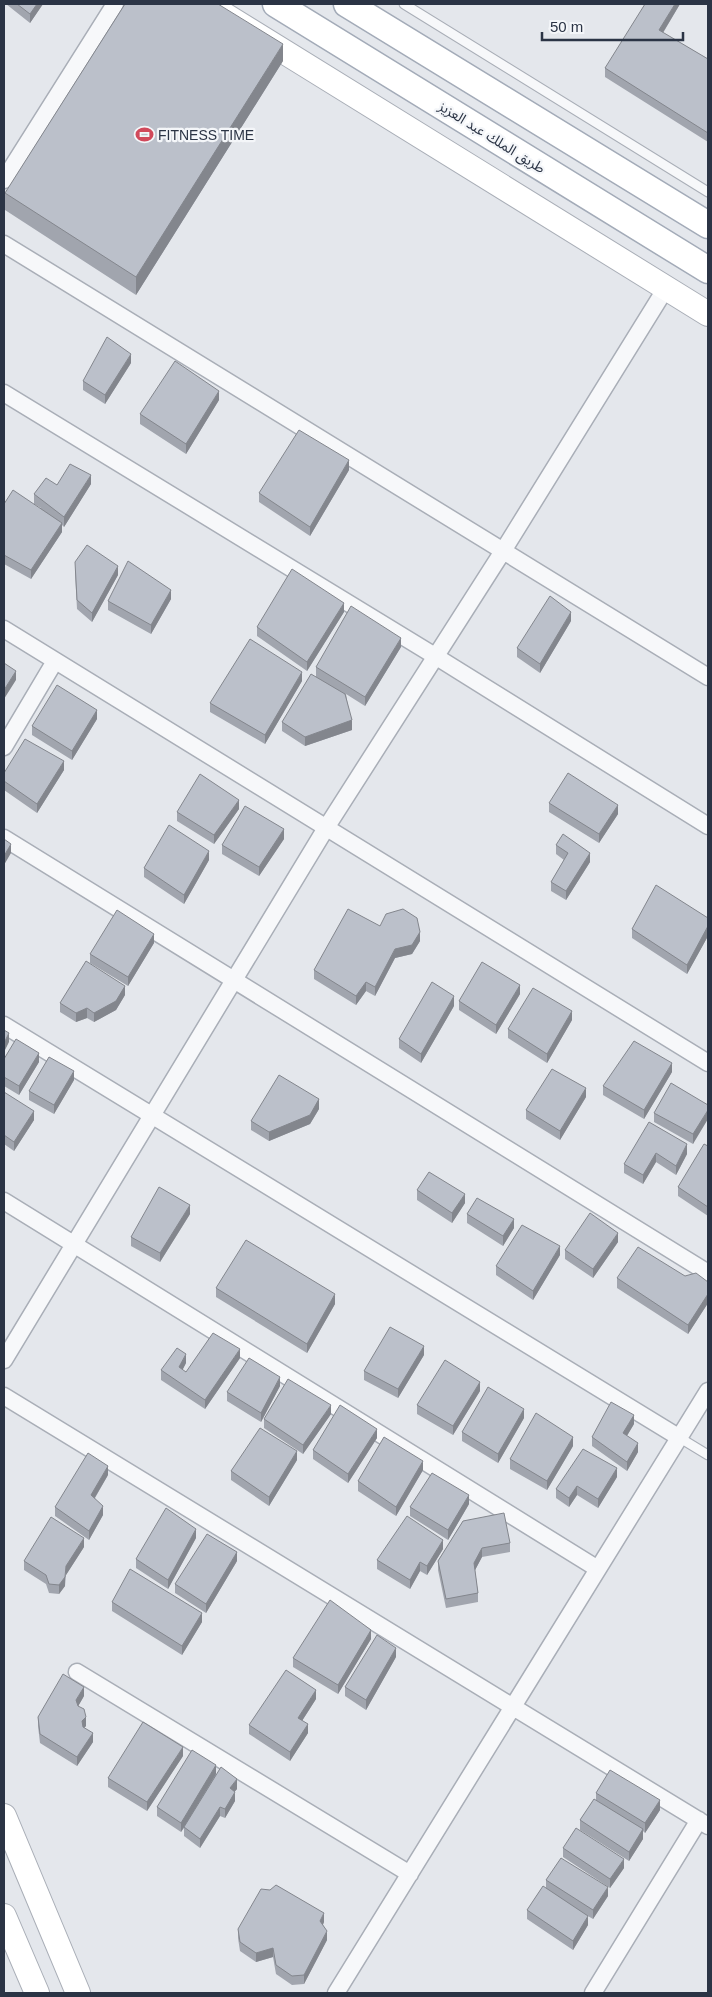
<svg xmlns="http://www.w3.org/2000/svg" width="712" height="1997" font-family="Helvetica,'Noto Sans Arabic',sans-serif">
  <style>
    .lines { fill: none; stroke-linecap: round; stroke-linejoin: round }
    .lane-casing { stroke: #a9aeb7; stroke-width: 11 }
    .street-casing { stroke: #a9aeb7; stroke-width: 19 }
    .secondary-casing { stroke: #a9aeb7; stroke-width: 26 }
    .primary-casing { stroke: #a3abb8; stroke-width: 29 }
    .lane { stroke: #f7f8fa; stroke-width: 9 }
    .street { stroke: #f7f8fa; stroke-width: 16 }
    .secondary { stroke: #fff; stroke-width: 24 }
    .primary { stroke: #fff; stroke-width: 26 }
    .wall { fill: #a1a5ae }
    .shaded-wall { fill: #83868d }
    .building { fill: #bbc0ca; stroke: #83868d }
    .labels { text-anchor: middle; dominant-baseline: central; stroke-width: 4.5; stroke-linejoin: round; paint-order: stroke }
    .poi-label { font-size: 14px; fill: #2b3445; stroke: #f4f6f9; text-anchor: start }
    .street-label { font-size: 14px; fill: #2b3445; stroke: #f4f6f9 }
  </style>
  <rect width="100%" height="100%" fill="#e4e7ec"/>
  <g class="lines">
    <defs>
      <path id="lane" d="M404,4L708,192
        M680,1438L708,1455"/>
      <path id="street" d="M4,180L115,4
        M4,244L708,677
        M4,393L435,656L708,826
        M4,629L708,1063
        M4,747L55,661
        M4,838L708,1273
        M4,1025L680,1438
        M4,1201L598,1569
        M4,1360L326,828L503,551L666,288
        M4,1396L708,1826
        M77,1672L410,1874
        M336,1993L708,1391
        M593,1993L699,1820"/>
      <path id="secondary" d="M207,4L708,314
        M4,1816L78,1993
        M4,1916L37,1993"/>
      <path id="primary" d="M276,4L708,270
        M347,4L708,225"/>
    </defs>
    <use href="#lane" class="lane-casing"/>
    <use href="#street" class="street-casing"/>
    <use href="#secondary" class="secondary-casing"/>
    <use href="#primary" class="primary-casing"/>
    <use href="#lane" class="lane"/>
    <use href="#street" class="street"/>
    <use href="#secondary" class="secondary"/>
    <use href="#primary" class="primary"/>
  </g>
  <path class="wall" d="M6,4H43L30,23Z
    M680,4L663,33L708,59V142L605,77V68Z
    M283,61L136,295L5,210V193Z
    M131,363L105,404L83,390V381Z
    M219,400L186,454L140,424V414Z
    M349,470L310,536L259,502V493Z
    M91,484L64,527L62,525V532L31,579L4,564V504L41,508L34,504V494L57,485Z
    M75,572L118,575L92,622L77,609Z
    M171,599L151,634L108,610V601Z
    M344,612L307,671L257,636V627Z
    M571,621L540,673L517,657V648Z
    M401,647L365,706L346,694L352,730L305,746L282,731V722L316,676V667Z
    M302,681L265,744L210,712V703Z
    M97,719L72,760L32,735V726Z
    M64,770L37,813L4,790V773Z
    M549,803L618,814L599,843L549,812Z
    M239,809L214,844L177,821V812Z
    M284,839L259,876L222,854V845Z
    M556,845L590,862L566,900L551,891V882L564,860L556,854Z
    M209,860L184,904L144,877V868Z
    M708,918V936L687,974L632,938V929Z
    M380,926L420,941L412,954L395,958L375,996L366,991L356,1005L314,979V970Z
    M154,943L128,986L90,963V954Z
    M520,994L496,1034L459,1010V1001Z
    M125,995L116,1010L94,1022L87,1018L76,1022L60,1012V1003Z
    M454,1006L421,1063L399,1048V1039Z
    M572,1020L547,1063L508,1038V1029Z
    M4,1059L39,1062L19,1095L4,1086Z
    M672,1072L644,1119L603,1095V1086Z
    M74,1080L54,1114L29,1100V1091Z
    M4,1092L34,1120L14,1151L4,1144Z
    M586,1097L560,1140L526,1119V1110Z
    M708,1105L693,1144L654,1122V1113Z
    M319,1109L310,1124L269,1141L251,1130V1121Z
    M687,1144V1154L676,1175L656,1162L643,1184L624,1173V1164Z
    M708,1146V1216L678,1196V1187Z
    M417,1190L465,1203L452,1223L417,1200Z
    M190,1214L160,1262L131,1246V1237Z
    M467,1214L514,1228L503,1246L467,1223Z
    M618,1242L593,1278L565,1259V1250Z
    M560,1255L533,1300L496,1275V1266Z
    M617,1278L708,1282V1303L688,1334L617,1288Z
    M216,1288L335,1304L307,1353L216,1297Z
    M424,1355L398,1398L364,1380V1371Z
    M240,1358L205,1409L161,1380V1370L186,1363L182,1370L186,1372Z
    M280,1386L261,1422L227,1401V1392Z
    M480,1391L453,1435L417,1414V1405Z
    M331,1414L303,1454L264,1428V1419Z
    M524,1418L498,1463L462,1441V1432Z
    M634,1424L627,1436L638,1452L627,1471L592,1446V1437Z
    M377,1438L348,1483L313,1459V1450Z
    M573,1446L547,1490L510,1469V1459Z
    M297,1460L269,1506L231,1480V1471Z
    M423,1470L396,1516L358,1491V1481Z
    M108,1475L95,1498L103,1515L89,1540L55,1516V1507Z
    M617,1477L598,1508L577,1495L569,1507L556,1498V1489Z
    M469,1504L448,1540L410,1516V1507Z
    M463,1521L510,1543V1552L482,1557L475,1570L478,1593V1602L446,1608L438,1570V1561Z
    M196,1538L168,1589L136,1568V1559Z
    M84,1547L66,1575L65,1586L59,1594L49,1593L46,1584L24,1570V1561Z
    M443,1549L427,1575L420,1571L410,1589L377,1569V1560Z
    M237,1561L206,1613L175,1593V1584Z
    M112,1602L202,1622L182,1655L112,1611Z
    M371,1639L338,1694L293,1667V1658Z
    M396,1657L366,1710L345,1696V1687Z
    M84,1696L78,1706L86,1726L84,1728L93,1742L77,1766L40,1743L38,1726V1717Z
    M316,1699L302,1721L308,1733L290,1761L249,1734V1725Z
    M183,1756L147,1811L108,1787V1778Z
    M216,1774L237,1789L234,1792L235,1801L225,1818L220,1816L200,1848L184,1836V1828L181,1832L157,1816V1807Z
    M596,1793L660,1810L645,1833L643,1831V1839L629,1861L580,1830V1820L596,1800Z
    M563,1848L624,1868L610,1888L563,1857Z
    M546,1880L608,1896L593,1919L581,1912L588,1925L573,1950L527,1919V1910L546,1888Z
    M324,1922L323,1925L327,1940L304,1984L292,1985L276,1974L273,1957L256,1962L240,1951L238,1938V1929Z"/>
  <path class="shaded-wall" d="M37,4H43L30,23V14Z
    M675,4H680L659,39V30Z
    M283,44V61L136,295V277Z
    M131,354V363L105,404V395Z
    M219,391V400L186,454V444Z
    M349,460V470L310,536V527Z
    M91,475V484L64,527V517Z
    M62,523V532L31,579V570Z
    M118,566V575L92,622V613Z
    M171,590V599L151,634V625Z
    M344,603V612L307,671V662Z
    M571,612V621L540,673V664Z
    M401,638V647L365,706V697Z
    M16,671V680L4,699V690Z
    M302,672V681L265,744V735Z
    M97,710V719L72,760V751Z
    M352,720V730L305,746V737Z
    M64,761V770L37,813V804Z
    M239,800V809L214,844V835Z
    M618,805V814L599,843V834Z
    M284,829V839L259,876V867Z
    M11,844V853L4,865V856Z
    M209,851V860L184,904V895Z
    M590,853V862L566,900V891Z
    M708,926V936L687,974V965Z
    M420,932V941L412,954L395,958L375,996V987L395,949Z
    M154,934V943L128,986V977Z
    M366,982V991L356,1005V996Z
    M520,985V994L496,1034V1025Z
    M125,986V995L116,1010L94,1022V1013Z
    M454,996V1006L421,1063V1054Z
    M87,1008V1018L76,1022V1013Z
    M572,1011V1020L547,1063V1054Z
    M9,1033V1042L4,1052V1043Z
    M39,1053V1062L19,1095V1086Z
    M672,1063V1072L644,1119V1110Z
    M74,1071V1080L54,1114V1105Z
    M586,1088V1097L560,1140V1131Z
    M319,1099V1109L310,1124L269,1141V1132Z
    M708,1110V1119L693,1144V1134Z
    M34,1111V1120L14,1151V1142Z
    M687,1144V1154L676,1175V1166Z
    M656,1153V1162L643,1184V1175Z
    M465,1194V1203L452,1223V1213Z
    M190,1205V1214L160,1262V1253Z
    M514,1219V1228L503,1246V1236Z
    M618,1233V1242L593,1278V1269Z
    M560,1246V1255L533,1300V1291Z
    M335,1294V1304L307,1353V1344Z
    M708,1294V1303L688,1334V1325Z
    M424,1346V1355L398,1398V1389Z
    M240,1349V1358L205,1409V1400Z
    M186,1354V1363L179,1377V1367Z
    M280,1377V1386L261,1422V1413Z
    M480,1382V1391L453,1435V1426Z
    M331,1405V1414L303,1454V1445Z
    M524,1409V1418L498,1463V1454Z
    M634,1415V1424L623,1442V1433Z
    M377,1429V1438L348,1483V1474Z
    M573,1437V1446L547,1490V1481Z
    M638,1443V1452L627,1471V1462Z
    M297,1451V1460L269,1506V1497Z
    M423,1461V1470L396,1516V1507Z
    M108,1466V1475L91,1504V1495Z
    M617,1468V1477L598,1508V1499Z
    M577,1486V1495L569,1507V1498Z
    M469,1495V1504L448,1540V1530Z
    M103,1506V1515L89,1540V1531Z
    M196,1529V1538L168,1589V1580Z
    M84,1538V1547L66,1575V1566Z
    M443,1540V1549L427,1575V1566Z
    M482,1548V1557L474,1572V1563Z
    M237,1552V1561L206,1613V1604Z
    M420,1562V1571L410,1589V1580Z
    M65,1577V1586L59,1594V1585Z
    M202,1613V1622L182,1655V1646Z
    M371,1630V1639L338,1694V1685Z
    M396,1648V1657L366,1710V1700Z
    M84,1687V1696L76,1710V1700Z
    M316,1690V1699L298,1727V1718Z
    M86,1717V1726L82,1730V1721Z
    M308,1724V1733L290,1761V1752Z
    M93,1733V1742L77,1766V1757Z
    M183,1747V1756L147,1811V1802Z
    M216,1765V1774L181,1832V1823Z
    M237,1779V1789L230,1797V1788Z
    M235,1792V1801L225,1818V1809Z
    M660,1800V1810L645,1833V1823Z
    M220,1807V1816L200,1848V1839Z
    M643,1829V1839L629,1861V1852Z
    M624,1859V1868L610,1888V1879Z
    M608,1887V1896L593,1919V1910Z
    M324,1913V1922L320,1930V1921Z
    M588,1916V1925L573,1950V1941Z
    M327,1931V1940L304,1984V1975Z
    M273,1948V1957L256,1962V1953Z"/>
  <path class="building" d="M17,4H37L30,14Z
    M125,4H218L283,44L136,277L5,193Z
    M645,4H675L659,30L708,59V133L605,68Z
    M107,337L131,354L105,395L83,381Z
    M175,361L219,391L186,444L140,414Z
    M299,430L349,460L310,527L259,493Z
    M70,464L91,475L64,517L34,494L46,478L57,485Z
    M13,490L62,523L31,570L4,555V504Z
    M87,545L118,566L92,613L77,600L75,562Z
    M128,561L171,590L151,625L108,601Z
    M292,569L344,603L307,662L257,627Z
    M550,596L571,612L540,664L517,648Z
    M351,606L401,638L365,697L316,667Z
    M250,639L302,672L265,735L210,703Z
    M4,663L16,671L4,690Z
    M311,674L345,694L352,720L305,737L282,722Z
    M57,685L97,710L72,751L32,726Z
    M25,739L64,761L37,804L4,781V773Z
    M568,773L618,805L599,834L549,803Z
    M200,774L239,800L214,835L177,812Z
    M245,806L284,829L259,867L222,845Z
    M169,825L209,851L184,895L144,868Z
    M563,834L590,853L566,891L551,882L568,853L556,845Z
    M4,839L11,844L4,856Z
    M656,885L708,918V926L687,965L632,929Z
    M348,909L380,926L386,914L403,909L417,918L420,932L412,945L395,949L375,987L366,982L356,996L314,970Z
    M117,910L154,934L128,977L90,954Z
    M86,961L125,986L116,1001L94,1013L87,1008L76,1013L60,1003Z
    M482,962L520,985L496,1025L459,1001Z
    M432,982L454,996L421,1054L399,1039Z
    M533,988L572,1011L547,1054L508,1029Z
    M4,1030L9,1033L4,1043Z
    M16,1039L39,1053L19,1086L4,1077V1059Z
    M634,1041L672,1063L644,1110L603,1086Z
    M49,1057L74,1071L54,1105L29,1091Z
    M552,1069L586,1088L560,1131L526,1110Z
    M279,1075L319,1099L310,1115L269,1132L251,1121Z
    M671,1083L708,1105V1110L693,1134L654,1113Z
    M4,1092L34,1111L14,1142L4,1135Z
    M649,1122L687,1144L676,1166L656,1153L643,1175L624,1164Z
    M704,1144L708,1146V1207L678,1187Z
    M429,1172L465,1194L452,1213L417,1190Z
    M159,1187L190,1205L160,1253L131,1237Z
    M477,1198L514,1219L503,1236L467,1214Z
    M590,1213L618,1233L593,1269L565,1250Z
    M522,1225L560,1246L533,1291L496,1266Z
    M246,1240L335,1294L307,1344L216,1288Z
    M638,1247L685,1276L696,1273L708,1282V1294L688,1325L617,1278Z
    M390,1327L424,1346L398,1389L364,1371Z
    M213,1333L240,1349L205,1400L161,1370L177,1348L186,1354L179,1367L186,1372Z
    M249,1358L280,1377L261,1413L227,1392Z
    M445,1360L480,1382L453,1426L417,1405Z
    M288,1379L331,1405L303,1445L264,1419Z
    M488,1387L524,1409L498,1454L462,1432Z
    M611,1402L634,1415L623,1433L638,1443L627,1462L592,1437Z
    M340,1405L377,1429L348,1474L313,1450Z
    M536,1413L573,1437L547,1481L510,1459Z
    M260,1428L297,1451L269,1497L231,1471Z
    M384,1437L423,1461L396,1507L358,1481Z
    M583,1449L617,1468L598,1499L577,1486L569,1498L556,1489Z
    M88,1453L108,1466L91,1495L103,1506L89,1531L55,1507Z
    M432,1473L469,1495L448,1530L410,1507Z
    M166,1508L196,1529L168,1580L136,1559Z
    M504,1513L510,1543L482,1548L474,1563L478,1593L446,1599L438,1561L463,1521Z
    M407,1516L443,1540L427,1566L420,1562L410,1580L377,1560Z
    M51,1517L84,1538L66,1566L65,1577L59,1585L49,1584L46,1575L24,1561Z
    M207,1534L237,1552L206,1604L175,1584Z
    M130,1569L202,1613L182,1646L112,1602Z
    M330,1600L371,1630L338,1685L293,1658Z
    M377,1635L396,1648L366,1700L345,1687Z
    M286,1670L316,1690L298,1718L308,1724L290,1752L249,1725Z
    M63,1674L84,1687L76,1700L78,1706L84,1709L86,1717L82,1721L83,1727L93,1733L77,1757L40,1734L38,1717Z
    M143,1722L183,1747L147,1802L108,1778Z
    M192,1750L216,1765L181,1823L157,1807Z
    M221,1767L237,1779L230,1788L235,1792L225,1809L220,1807L200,1839L184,1827Z
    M610,1770L660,1800L645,1823L596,1793Z
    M594,1799L643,1829L629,1852L580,1820Z
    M576,1828L624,1859L610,1879L563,1848Z
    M561,1858L608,1887L593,1910L546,1880Z
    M276,1885L324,1913L320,1921L327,1931L304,1975L292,1976L276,1965L273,1948L256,1953L240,1942L238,1929L261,1889L270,1890Z
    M543,1886L588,1916L573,1941L527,1910Z"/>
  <defs>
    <symbol id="stadium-bare" viewBox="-9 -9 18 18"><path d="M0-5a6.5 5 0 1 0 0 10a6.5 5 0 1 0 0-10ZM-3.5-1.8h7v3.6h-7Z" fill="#d1495b" stroke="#f4f6f9" stroke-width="2.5" paint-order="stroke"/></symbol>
  </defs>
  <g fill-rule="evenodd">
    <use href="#stadium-bare" x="132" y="122" width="25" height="25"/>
  </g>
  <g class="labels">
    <g class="poi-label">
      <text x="158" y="135">FITNESS TIME</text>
    </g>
    <g class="street-label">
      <text transform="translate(492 137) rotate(32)">طريق الملك عبد العزيز</text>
    </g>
  </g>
  <rect width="712" height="1997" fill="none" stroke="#2b3445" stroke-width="10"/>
  <path d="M542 32v8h141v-8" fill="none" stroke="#2b3445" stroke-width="2.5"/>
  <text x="550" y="32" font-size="15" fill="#2b3445" stroke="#f4f6f9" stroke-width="4" paint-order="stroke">50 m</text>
</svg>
